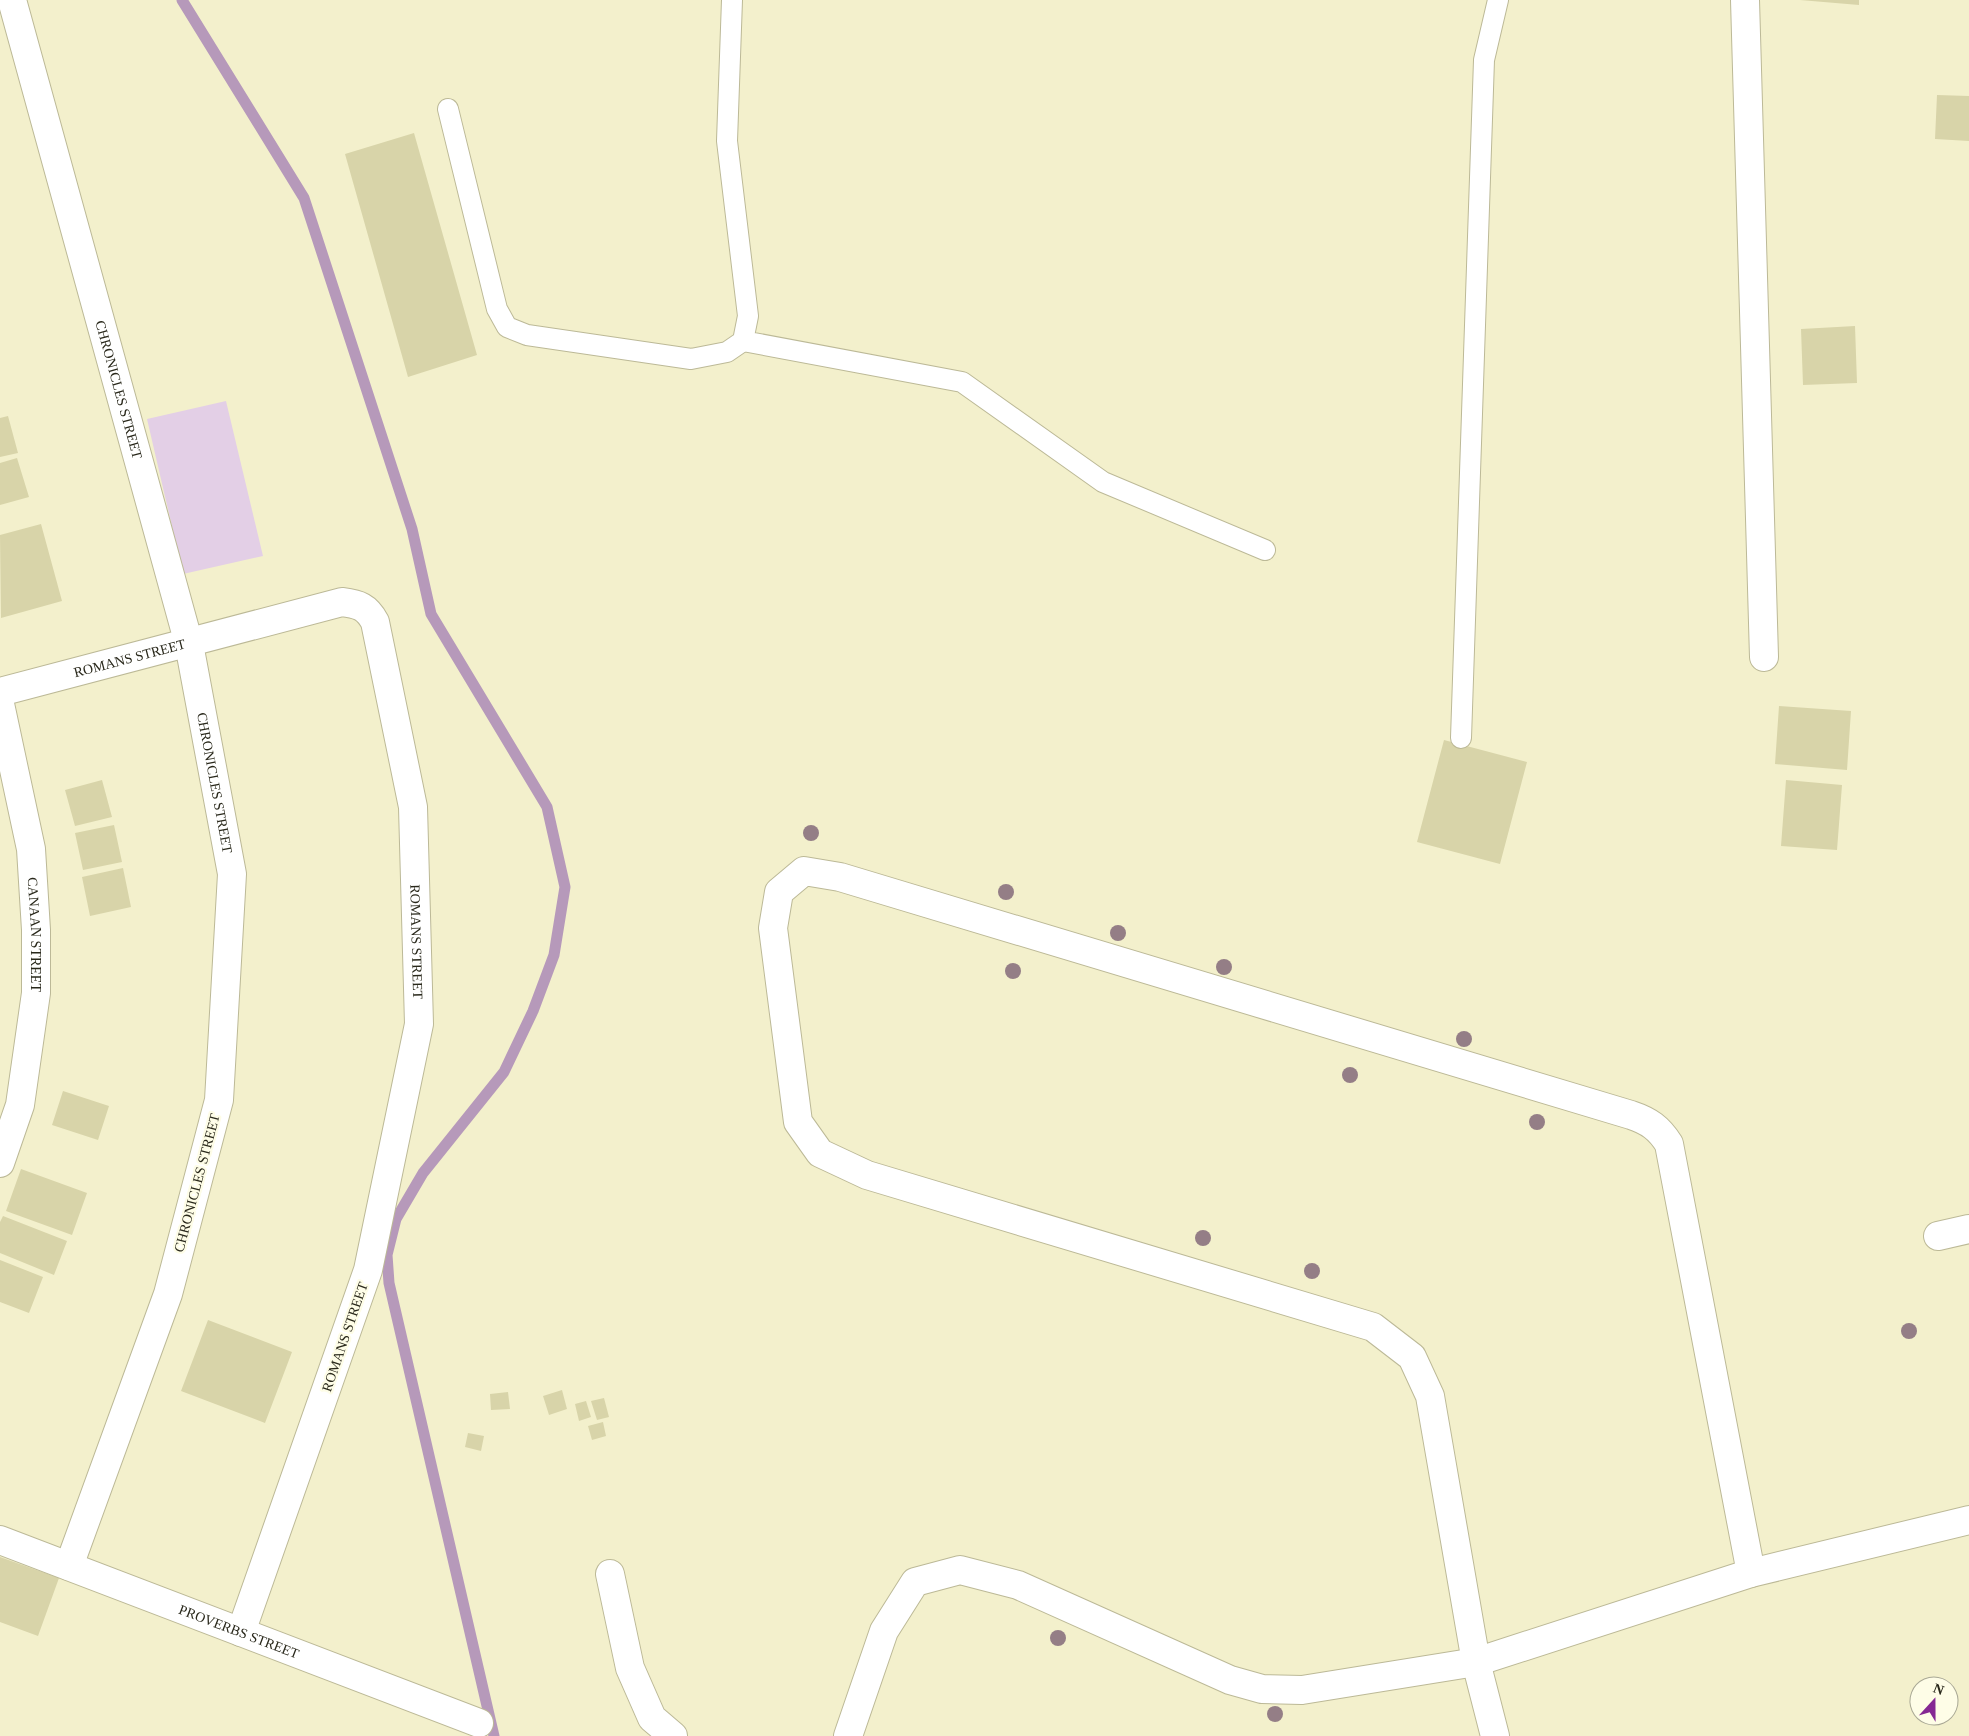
<svg xmlns="http://www.w3.org/2000/svg" width="1969" height="1736" font-family="Georgia,serif">
  <style>
    .green { fill: #e3cfe6 }
    .lines { fill: none; stroke-linecap: round; stroke-linejoin: round }
    .stream { stroke: #b699ba; stroke-width: 11 }
    .building { fill: #d8d4a9 }
    .service-casing { stroke: #bcb997; stroke-width: 22 }
    .minor-casing { stroke: #bcb997; stroke-width: 30 }
    .tertiary-casing { stroke: #bcb997; stroke-width: 30 }
    .service { stroke: #fff; stroke-width: 20 }
    .minor { stroke: #fff; stroke-width: 28 }
    .tertiary { stroke: #fff; stroke-width: 28 }
    .tree { fill: #947e86 }
    .labels { text-anchor: middle; dominant-baseline: central; stroke-width: 4.5; stroke-linejoin: round; paint-order: stroke }
    .street-label { font-size: 14px; fill: #29281b; stroke: #fefde7 }
  </style>
  <rect width="100%" height="100%" fill="#f3f0cc"/>
  <path class="green" d="M226,401L263,556L183,574L147,419Z"/>
  <g class="lines">
    <path class="stream" d="M182,0L304,198L412,529L431,614L547,807L565,887L554,955L533,1011L504,1072L423,1173L396,1219L387,1255L389,1283L494,1736"/>
  </g>
  <path class="building" d="M1800,0H1859V5Z
    M1937,95L1969,96V141L1935,139Z
    M414,133L477,355L408,377L345,154Z
    M1855,326L1857,383L1803,385L1801,329Z
    M8,416L18,453L0,457V418Z
    M17,458L29,497L0,505V463Z
    M41,524L62,601L1,618L0,535Z
    M1779,706L1851,711L1847,770L1775,764Z
    M1444,740L1527,762L1500,864L1417,842Z
    M102,780L112,817L75,826L65,790Z
    M1786,780L1842,785L1837,850L1781,846Z
    M114,825L122,862L83,870L75,833Z
    M123,868L131,907L90,916L82,877Z
    M63,1091L109,1106L98,1140L52,1125Z
    M21,1169L87,1193L72,1235L6,1211Z
    M3,1216L67,1241L54,1275L0,1253V1222Z
    M0,1260L43,1277L29,1313L0,1302Z
    M208,1320L292,1352L265,1423L181,1391Z
    M562,1390L567,1409L549,1415L543,1396Z
    M508,1392L510,1409L491,1410L490,1394Z
    M604,1398L609,1417L597,1420L591,1401Z
    M586,1401L591,1417L579,1421L575,1404Z
    M603,1422L606,1436L592,1440L588,1426Z
    M468,1433L484,1436L481,1451L465,1447Z
    M0,1557L59,1578L38,1636L0,1622Z"/>
  <g class="lines">
    <defs>
      <path id="service" d="M448,109L497,309L507,327L527,335L691,359L727,352L743,341L748,316L727,141L732,0
        M743,341L962,382L1103,482L1265,550
        M1461,738L1484,60L1498,0"/>
      <g id="minor">
        <path id="s1" d="M12,0L189,644L232,874L219,1100L168,1294L69,1566"/>
        <path d="M1745,0L1764,657"/>
        <path id="s2" d="M0,692L342,602C359,604 367,607 375,622L413,807L419,1024L368,1270L241,1632"/>
        <path d="M1938,1236L1969,1229"/>
        <path id="s3" d="M0,1540L479,1723"/>
        <path d="M610,1574L630,1668L652,1718L673,1736"/>
        <path d="M848,1736L884,1631L915,1582L960,1570L1018,1585L1230,1680L1262,1689L1302,1690L1476,1662L1751,1573L1969,1520"/>
        <path d="M1495,1736L1476,1662L1430,1396L1412,1357L1373,1327L867,1175L820,1153L798,1122L773,928L779,892L804,871L840,877L1631,1115C1649,1121 1659,1128 1669,1144L1751,1573"/>
      </g>
      <g id="tertiary">
        <path id="s4" d="M0,704L31,849L36,930V993L20,1105L0,1163"/>
      </g>
    </defs>
    <use href="#service" class="service-casing"/>
    <use href="#minor" class="minor-casing"/>
    <use href="#tertiary" class="tertiary-casing"/>
    <use href="#service" class="service"/>
    <use href="#minor" class="minor"/>
    <use href="#tertiary" class="tertiary"/>
  </g>
  <g class="tree">
    <circle cx="811" cy="833" r="8"/>
    <circle cx="1006" cy="892" r="8"/>
    <circle cx="1118" cy="933" r="8"/>
    <circle cx="1224" cy="967" r="8"/>
    <circle cx="1013" cy="971" r="8"/>
    <circle cx="1464" cy="1039" r="8"/>
    <circle cx="1350" cy="1075" r="8"/>
    <circle cx="1537" cy="1122" r="8"/>
    <circle cx="1203" cy="1238" r="8"/>
    <circle cx="1312" cy="1271" r="8"/>
    <circle cx="1909" cy="1331" r="8"/>
    <circle cx="1058" cy="1638" r="8"/>
    <circle cx="1275" cy="1714" r="8"/>
  </g>
  <g class="labels">
    <g class="street-label">
      <text stroke="none"><textPath href="#s1" startOffset="404">CHRONICLES STREET</textPath></text>
      <text stroke="none"><textPath href="#s2" startOffset="134">ROMANS STREET</textPath></text>
      <text stroke="none"><textPath href="#s1" startOffset="809">CHRONICLES STREET</textPath></text>
      <text stroke="none"><textPath href="#s4" startOffset="234">CANAAN STREET</textPath></text>
      <text stroke="none"><textPath href="#s2" startOffset="718">ROMANS STREET</textPath></text>
      <text transform="translate(197 1183) rotate(-75)">CHRONICLES STREET</text>
      <text transform="translate(345 1337) rotate(-71)">ROMANS STREET</text>
      <text stroke="none"><textPath href="#s3" startOffset="256">PROVERBS STREET</textPath></text>
    </g>
  </g>
  <g transform="translate(1934 1701) rotate(21)"><circle r="24" fill="#fefde7" stroke="#a9a895"/>
  <path d="M0-4L9 19L0 12L-9 19Z" fill="#852893"/>
  <text y="-8" font-size="14" font-weight="bold" text-anchor="middle" fill="#29281b">N</text>
  </g>
</svg>
